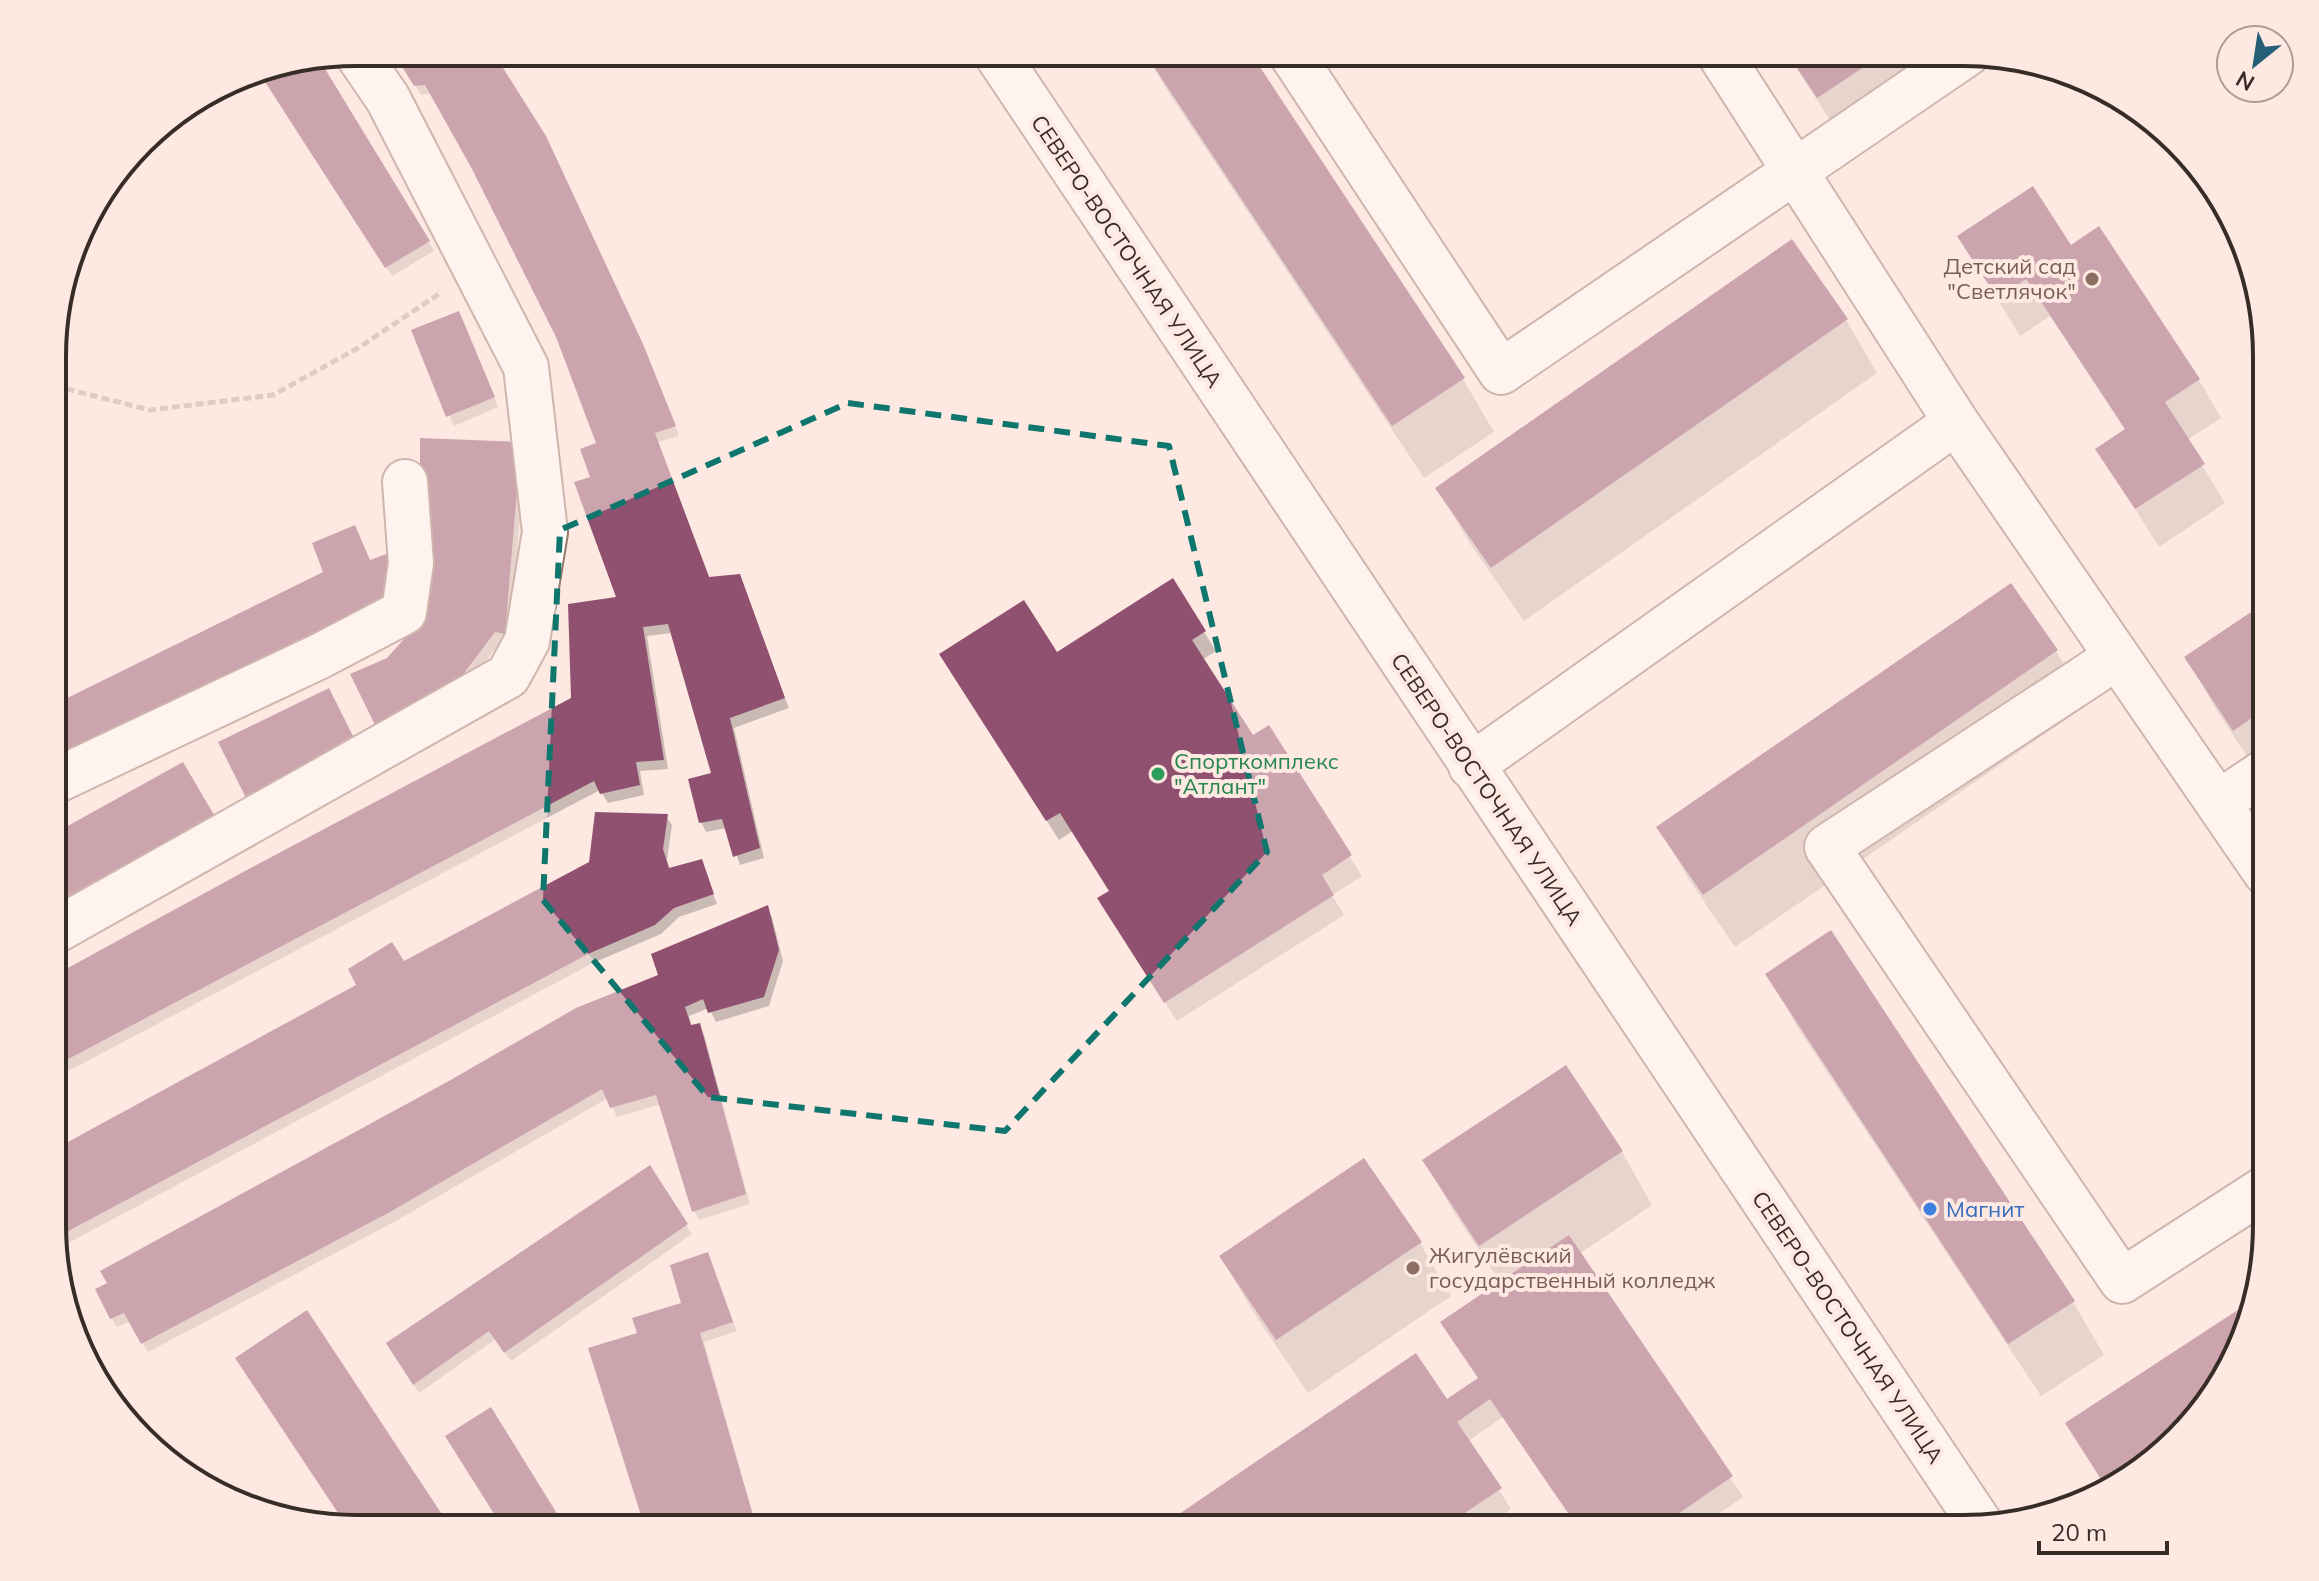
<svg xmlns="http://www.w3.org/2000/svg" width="2319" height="1581" font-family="Mulish,sans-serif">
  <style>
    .shadow { fill: #0003 }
    .building { fill: #905170 }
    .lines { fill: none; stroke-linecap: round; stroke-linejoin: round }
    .minor-casing { stroke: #97796e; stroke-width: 48 }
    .path { stroke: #b9a8a2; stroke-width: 5; stroke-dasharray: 8 4; stroke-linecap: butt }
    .minor { stroke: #fff; stroke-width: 44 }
    .marked { fill: none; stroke: #0f766e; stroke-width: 6; stroke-dasharray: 16 10; stroke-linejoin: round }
    .education-dot { fill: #8d6e63; stroke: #fde9e2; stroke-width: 3 }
    .leisure-dot { fill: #2e9e5b; stroke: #fde9e2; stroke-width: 3 }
    .shop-dot { fill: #3f7fe0; stroke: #fde9e2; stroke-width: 3 }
    .labels { text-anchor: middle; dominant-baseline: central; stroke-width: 8; stroke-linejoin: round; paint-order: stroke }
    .street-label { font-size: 22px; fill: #382c27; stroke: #fde9e2 }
    .education-label { font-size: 22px; fill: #785e54; stroke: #fde9e2; text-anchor: end }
    .leisure-label { font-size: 22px; fill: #27864d; stroke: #fde9e2; text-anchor: start }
    .shop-label { font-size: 22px; fill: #366cbe; stroke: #fde9e2; text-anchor: start }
    .rim { fill: none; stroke: #382c27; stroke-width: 4 }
  </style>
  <rect width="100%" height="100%" fill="#fde9e2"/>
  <path class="shadow" d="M395,52H490L647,355L679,436L658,442L710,579L739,576L789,708L734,728L764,858L740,865L727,828L706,832L701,822L714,775L672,633L647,636L668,769L640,771L644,795L608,803L600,790L55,1078V977L246,872L573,699L618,598L593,479L599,444L558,336L474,168L432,93L421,95Z
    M1145,52L1463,379L1494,432L1424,478L1167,90Z
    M1787,53H1983L1994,55L1849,150Z
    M317,60L434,251L392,276L260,71Z
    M1959,237L2070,247L2199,380L2221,418L2187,440L2225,503L2159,547L2098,450L2126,431L2050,316L2020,336Z
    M1846,320L1877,373L1524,621L1469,542L1438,489Z
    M463,322L498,407L454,426L414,331Z
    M525,453L510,642L501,641L457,699L388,660L406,640Z
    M2010,586L2056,651L2087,705L1735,947L1690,881L1659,828Z
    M2266,605V782L2265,783L2217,711L2187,658Z
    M1204,632L1216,651L1202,660L1252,738L1268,728L1362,876L1332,895L1344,915L1177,1021L1111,918V892L1073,831L1059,840L953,674L1056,655Z
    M183,765L55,920V835Z
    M666,816L672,825L667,860L670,870L701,861L717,904L679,917L661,934L593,963L55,1250V1151L591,863Z
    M767,908L772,917L783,961L769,1006L716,1022L709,1008L689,1016L692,1027L699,1026L704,1035L750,1204L699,1220L694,1211L661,1104L617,1117L608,1098L394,1222L148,1352L131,1321L117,1327L111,1318Z
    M1768,975L2073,1302L2104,1355L2041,1396L1798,1028Z
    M1622,1152L1652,1205L1579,1254L1743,1497L1696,1529H1579L1503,1417L1468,1441L1511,1509L1482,1529H1161L1446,1402L1480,1379L1501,1283L1455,1214L1425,1161Z
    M649,1168L692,1234L511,1361L496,1339L419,1393L394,1353Z
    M1420,1243L1451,1296L1308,1393L1252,1310L1221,1257Z
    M712,1264L737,1331L704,1342L757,1529L647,1528L591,1349L640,1334L684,1304Z
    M306,1312L449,1528H349L243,1368Z
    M2251,1323L2204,1410L2107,1490L2067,1423Z"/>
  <path class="building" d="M393,52H493L546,136L643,344L676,426L655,433L709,577L740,574L785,698L730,718L760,848L733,857L722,819L699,823L688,779L711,773L668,624L643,627L664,760L636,762L640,785L600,794L594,781L55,1066V975L245,871L571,698L568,604L616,597L574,482L590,477L580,449L596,443L556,337L472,169L425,85L414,86Z
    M1144,52H1250L1465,378L1392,426Z
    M1787,53H1885L1817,98Z
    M319,59L430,241L385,268L258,71Z
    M2033,186L2071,245L2099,226L2200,379L2165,402L2205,464L2135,509L2095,449L2125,429L2026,279L1997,298L1957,236Z
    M1792,239L1848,319L1491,568L1435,488Z
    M459,311L495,397L446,417L411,330Z
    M420,438L521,442L505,634L495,632L452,689L377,729L350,674L387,658L404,639L420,586Z
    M355,525L370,560L392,552L402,592L55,761V704L323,572L312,543Z
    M1173,578L1206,631L1192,640L1253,735L1269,725L1352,855L1322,875L1334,895L1164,1003L1097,898L1109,891L1060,813L1046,821L939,654L1024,600L1057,652Z
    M2011,583L2058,650L1703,895L1656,827Z
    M2266,602V708L2233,731L2184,657Z
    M329,688L361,752L250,806L218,742Z
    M183,762L217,820L55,908V833Z
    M595,812L668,814L663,849L669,868L702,859L714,894L674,908L655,925L588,954L55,1238V1149L356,985L348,969L392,942L404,961L589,862Z
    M768,905L779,950L764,997L708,1013L703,999L685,1007L691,1025L700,1023L746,1194L692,1212L656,1095L610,1108L602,1089L388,1213L141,1344L124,1313L110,1319L95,1289L107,1283L100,1271L447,1082L576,1008L658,975L651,954Z
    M1831,930L2075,1301L2008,1344L1765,974Z
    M1566,1065L1623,1151L1479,1246L1422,1160Z
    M1364,1158L1422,1242L1276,1340L1219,1256Z
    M650,1165L688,1224L504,1353L489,1331L413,1385L386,1343Z
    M1569,1235L1733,1476L1656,1529H1579L1490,1399L1457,1422L1502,1488L1441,1529H1157L1416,1353L1447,1399L1478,1378L1440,1322Z
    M708,1252L733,1322L700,1333L757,1529L645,1528L588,1348L637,1333L632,1318L681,1303L670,1265Z
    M2256,1298L2251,1323L2204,1410L2108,1490L2065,1423Z
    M307,1310L451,1528H348L235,1358Z
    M491,1407L566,1528H503L445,1436Z"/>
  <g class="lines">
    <defs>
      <path id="minor" d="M995,52L1981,1525
        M1290,52L1501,372L1968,53
        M1719,53L1956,422L2266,873
        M2117,657L1827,847L2122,1281L2266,1188
        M1471,766L1956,422
        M55,781L320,656L404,612L411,563L405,482
        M2218,803L2266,771
        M55,931L508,676L527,641L545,532L526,367L388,99L356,52"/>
    </defs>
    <use href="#minor" class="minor-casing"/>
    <path class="path" d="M55,386L150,410L273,395L358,348L439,294"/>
    <use href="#minor" class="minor"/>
  </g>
  <path d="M0 0H2319V1581H0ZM848,403L1169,446L1267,852L1005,1131L708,1097L543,900L560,530Z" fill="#fde9e2" fill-opacity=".55" fill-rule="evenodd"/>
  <path class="marked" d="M848,403L1169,446L1267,852L1005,1131L708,1097L543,900L560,530Z"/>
  <g class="education-dot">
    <circle cx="2092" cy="279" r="8"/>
    <circle cx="1413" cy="1268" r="8"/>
  </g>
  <circle class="leisure-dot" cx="1158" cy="774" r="8"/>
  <circle class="shop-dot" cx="1930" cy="1209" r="8"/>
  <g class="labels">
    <g class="street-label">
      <text transform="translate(1127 251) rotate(56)">СЕВЕРО-ВОСТОЧНАЯ УЛИЦА</text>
      <text transform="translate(1487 789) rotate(56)">СЕВЕРО-ВОСТОЧНАЯ УЛИЦА</text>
      <text transform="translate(1848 1327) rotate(56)">СЕВЕРО-ВОСТОЧНАЯ УЛИЦА</text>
    </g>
    <g class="education-label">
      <text x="2076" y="266">Детский сад<tspan x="2076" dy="25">"Светлячок"</tspan></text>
      <text x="1429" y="1255" text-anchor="start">Жигулёвский<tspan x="1429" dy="25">государственный колледж</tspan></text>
    </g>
    <g class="leisure-label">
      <text x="1174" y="761">Спорткомплекс<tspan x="1174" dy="25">"Атлант"</tspan></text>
    </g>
    <g class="shop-label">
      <text x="1946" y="1209">Магнит</text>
    </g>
  </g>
  <path d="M0 0H2319V1581H0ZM356 66H1963A290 290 0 0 1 2253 356V1225A290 290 0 0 1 1963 1515H356A290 290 0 0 1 66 1225V356A290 290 0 0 1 356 66Z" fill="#fde9e2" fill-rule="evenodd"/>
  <path class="rim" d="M356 66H1963A290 290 0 0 1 2253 356V1225A290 290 0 0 1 1963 1515H356A290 290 0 0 1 66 1225V356A290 290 0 0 1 356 66Z"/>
  <g transform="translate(2255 64) rotate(210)"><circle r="38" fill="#fde9e2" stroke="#ae9d97" stroke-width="2"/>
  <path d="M0-6L14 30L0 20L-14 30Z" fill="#245e77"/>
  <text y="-12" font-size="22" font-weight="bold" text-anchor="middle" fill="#382c27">N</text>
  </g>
  <path d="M2039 1541v12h128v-12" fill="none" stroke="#382c27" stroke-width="4"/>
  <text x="2051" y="1541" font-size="24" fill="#382c27" stroke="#fde9e2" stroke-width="6" paint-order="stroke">20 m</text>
</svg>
